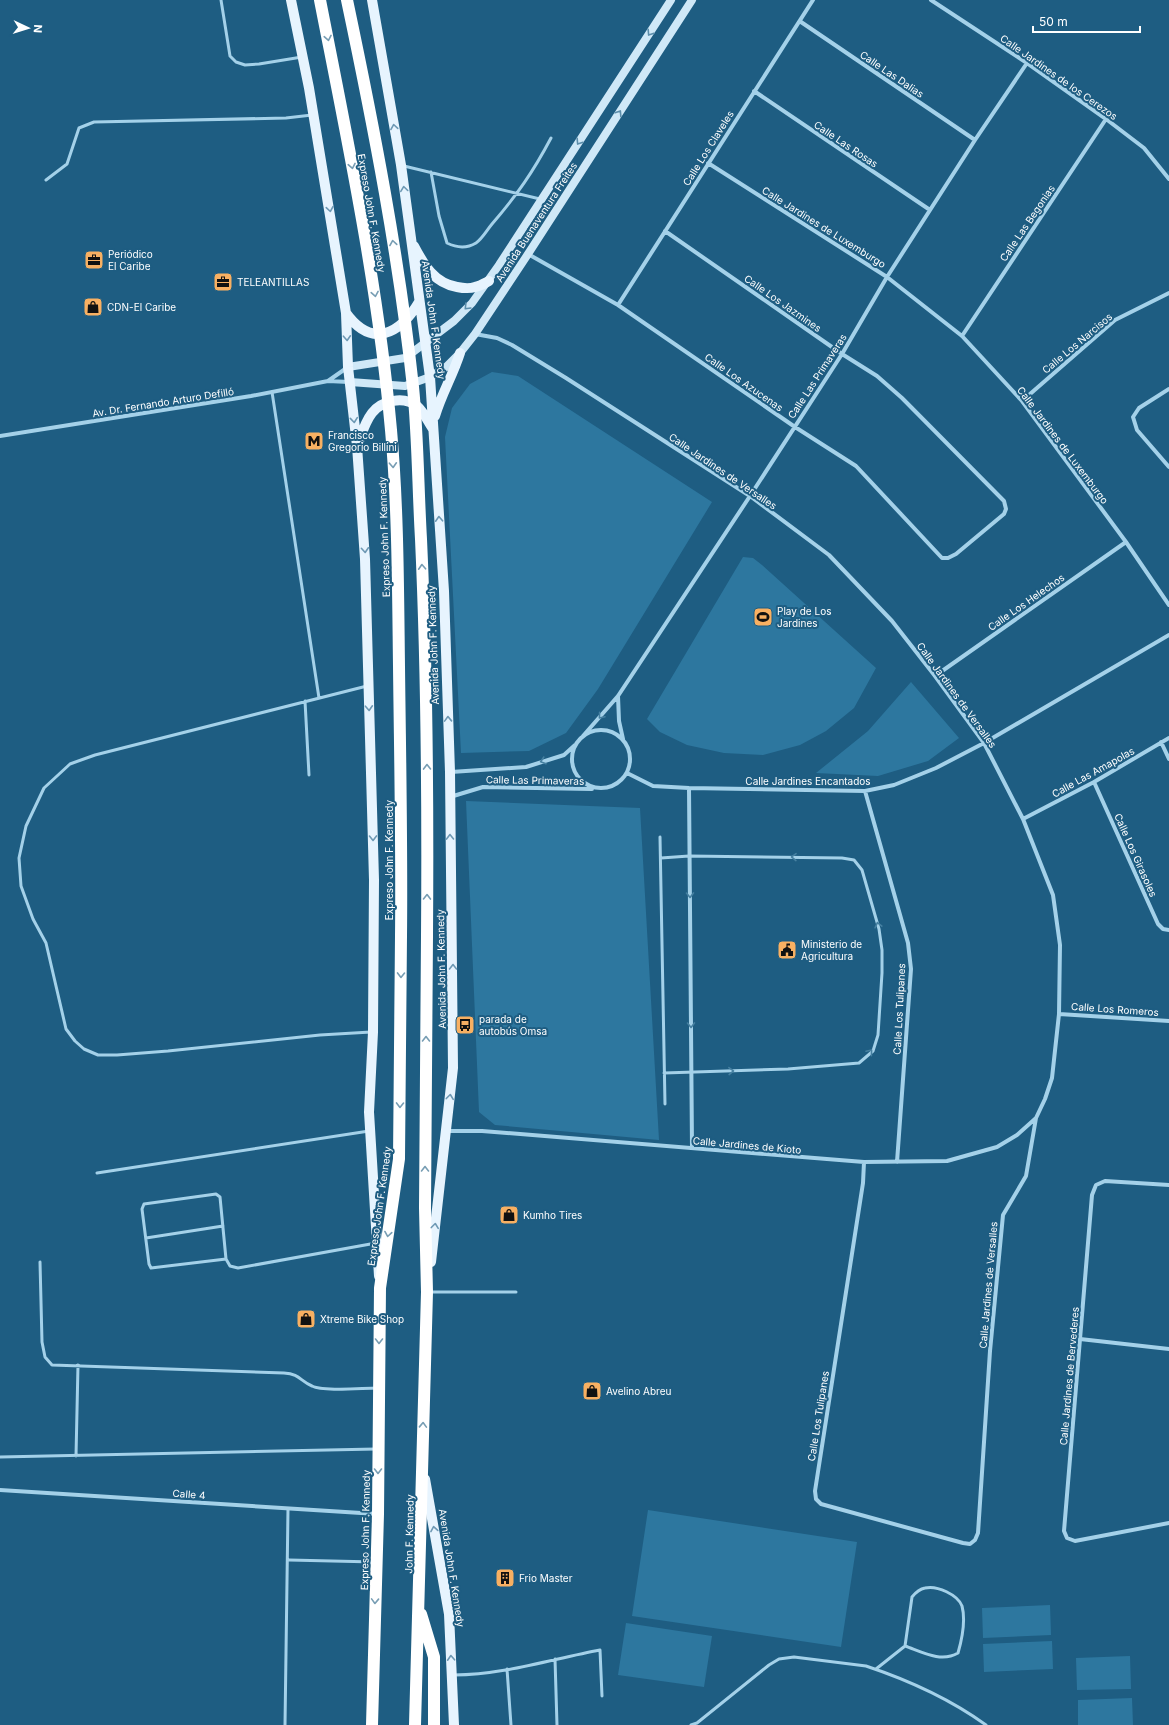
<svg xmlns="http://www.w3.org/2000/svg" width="1169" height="1725" font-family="Inter,sans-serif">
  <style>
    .green { fill: #2d779f }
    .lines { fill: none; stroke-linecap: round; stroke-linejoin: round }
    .lane { stroke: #a4d1e9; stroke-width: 3 }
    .street { stroke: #a4d1e9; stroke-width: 4 }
    .secondary { stroke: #cfe8f7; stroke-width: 8 }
    .primary { stroke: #e7f4fe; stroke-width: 10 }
    .highway { stroke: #fff; stroke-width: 12 }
    .highway-bridge { stroke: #fff; stroke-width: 12 }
    .oneway { stroke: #5c8eab }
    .oneway2 { stroke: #789eb4 }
    .oneway3 { stroke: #6e99b4 }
    .oneway4 { stroke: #4680a1 }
    .labels { text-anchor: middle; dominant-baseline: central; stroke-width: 4; stroke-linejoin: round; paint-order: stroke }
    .street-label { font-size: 10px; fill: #fff; stroke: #1e5d82 }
    .poi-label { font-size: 10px; fill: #fff; stroke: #1e5d82; text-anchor: start }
  </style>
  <rect width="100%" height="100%" fill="#1e5d82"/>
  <path class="green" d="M492,372L518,376L712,502L598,689L566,733L529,751L461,753L445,437L452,408L470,384Z
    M743,557L753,558L762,565L876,668L854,708L826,731L800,745L763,755L724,753L687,745L660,732L647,719Z
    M911,682L959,738L928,761L878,776L816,773L868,731Z
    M466,801L640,808L659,1140L495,1125L479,1112Z
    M648,1510L857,1542L841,1647L632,1616Z
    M1050,1605L1051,1635L983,1638L982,1608Z
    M626,1623L712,1636L704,1687L618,1675Z
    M1052,1641L1053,1669L984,1672L983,1644Z
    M1130,1656L1131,1689L1077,1690L1076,1658Z
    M1132,1698L1133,1725H1078V1700Z"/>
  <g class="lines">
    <path class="lane" d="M221,0L230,56L236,62L245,65L259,64L302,57
      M404,166L540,199
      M431,172L439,216L447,243C457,248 466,249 476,243C482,239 487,230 492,224C517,195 533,172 551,138
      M46,180L67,164L79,128L94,122L286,118L312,115
      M272,392L319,698
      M367,686L95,755L70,764L44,788L26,826L19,858L21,886L33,919L46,943L66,1029L75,1041L84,1049L98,1055H117L168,1051L320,1035L371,1032
      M305,701L309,775
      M660,837L665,1104
      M661,858L689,856L842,858L854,860L862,870L879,929L882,950V973L878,1035L873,1051L859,1063L788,1069L664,1073
      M97,1173L369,1131
      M146,1238L223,1226
      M226,1259L151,1268L149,1264L142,1209L144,1204L216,1194L220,1197L226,1259L230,1266L238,1268L376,1243
      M40,1262L42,1342L45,1357L52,1365L284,1373C300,1374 300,1381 312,1386C324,1392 362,1388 377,1388
      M431,1292H516
      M76,1456L78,1365
      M0,1457L376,1449
      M289,1560L375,1562
      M555,1659L557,1725
      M507,1669L511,1725
      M876,1669L905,1646L912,1597C916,1592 919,1589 925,1588C937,1585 958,1595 962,1606C966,1621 962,1639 958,1653C941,1663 922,1652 905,1646
      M454,1675C503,1675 552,1659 600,1650L602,1696
      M285,1725L288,1509
      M691,1725L697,1723L769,1665L779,1659L794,1657L866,1666C908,1680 950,1699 986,1725"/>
    <path class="street" d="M931,0L1027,63L1106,119L1144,148L1169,179
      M801,22L975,140
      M754,91L930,210
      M708,163L887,277L962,336L1022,401L1126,542L1169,605
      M528,254L618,305L795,427L856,466L942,558H948L956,554L1004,514L1006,509L1004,501L902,398L877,376L842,354L665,231
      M618,305L813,0
      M475,334L497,338L512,345L566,378L750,496L829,555L892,621L935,676L984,743L1023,819L1053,895L1060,945L1059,1014L1052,1078L1045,1099L1036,1118L1026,1176L1003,1215L990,1351L978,1533L975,1540L970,1544L963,1543L821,1504L816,1499L815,1491L863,1183L864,1162
      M962,336L1106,119
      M328,381L348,367
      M1169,389L1139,408L1133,417L1137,430L1169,467
      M1022,401L1115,320L1169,293
      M0,436L251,396L328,381L349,382
      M935,676L1126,542
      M618,696L619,721L623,739
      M572 759a29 29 0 1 1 58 0a29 29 0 1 1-58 0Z
      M583,736L618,696L750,496L842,354L887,277L975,140L1027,63
      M1161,742L1169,759
      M451,772L526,767L564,755L575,745
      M627,773L653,786L689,788L865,791L894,785L936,768L984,743L1169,635
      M1094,782L1158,924L1163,929L1169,930
      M689,788L692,1148
      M865,791L908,943L911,969L897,1162
      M450,797L483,787L592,789
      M1023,819L1094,782L1169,738
      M1059,1014L1169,1021
      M447,1131H482L864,1162L947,1161L997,1147L1017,1135L1036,1118
      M1169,1185L1105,1181L1096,1185L1092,1195L1064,1531L1067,1538L1075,1541L1169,1523
      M1080,1339L1169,1349
      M0,1490L377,1514"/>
    <path class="secondary" d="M348,367L405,358L454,321L472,303L499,265L671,0
      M350,382L405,386L430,377L446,367L460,353L475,334L528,254L692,0"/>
    <path class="primary" d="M291,0L309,88L346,313L348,367L357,446L365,559L374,880L373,1032L369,1112L379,1276
      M372,0L401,165L430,377L444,591L450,772L453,1068L431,1262
      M414,246C424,265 434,283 457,287C462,288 469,289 475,287C480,286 485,283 489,281
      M346,313C372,349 400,334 419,302
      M435,416C442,393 453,375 460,353
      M358,444C362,433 365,422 372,413C382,400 404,396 417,406C424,412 428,422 433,429
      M425,1479L449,1614L454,1725"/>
    <path class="highway" d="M421,1614L434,1657V1725
      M372,1725L378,1514L380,1288L399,1159L401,936
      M415,1725L427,1292L425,1208L427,936"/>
    <path class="highway-bridge" d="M320,0C348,143 378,285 391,430C398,508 398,588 399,666C400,756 402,846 401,936
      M347,0C374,128 399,257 413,387C418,437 418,488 421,539C427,671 428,804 427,936"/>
  </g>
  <defs><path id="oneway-chevron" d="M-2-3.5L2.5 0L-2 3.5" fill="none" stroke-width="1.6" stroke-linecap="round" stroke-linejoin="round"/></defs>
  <g class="oneway">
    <use href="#oneway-chevron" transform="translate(650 33) rotate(123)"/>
    <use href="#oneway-chevron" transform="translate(619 113) rotate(-57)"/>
    <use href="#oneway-chevron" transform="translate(579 142) rotate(123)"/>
    <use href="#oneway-chevron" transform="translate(467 307) rotate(134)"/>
  </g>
  <g class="oneway2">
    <use href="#oneway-chevron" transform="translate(328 38) rotate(79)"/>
    <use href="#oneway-chevron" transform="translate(352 166) rotate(79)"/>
    <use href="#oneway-chevron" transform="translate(393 243) rotate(-99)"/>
    <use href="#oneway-chevron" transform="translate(375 294) rotate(80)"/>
    <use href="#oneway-chevron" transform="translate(393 465) rotate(87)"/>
    <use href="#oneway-chevron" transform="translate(422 567) rotate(-93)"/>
    <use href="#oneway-chevron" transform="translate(427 767) rotate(-91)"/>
    <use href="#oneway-chevron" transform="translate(427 897) rotate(-89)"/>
    <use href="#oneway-chevron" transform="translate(401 975) rotate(91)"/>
    <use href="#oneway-chevron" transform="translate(426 1039) rotate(-90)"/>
    <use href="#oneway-chevron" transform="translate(400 1105) rotate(91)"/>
    <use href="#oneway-chevron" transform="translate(425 1169) rotate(-90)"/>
    <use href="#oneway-chevron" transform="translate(388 1234) rotate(99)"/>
    <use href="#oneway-chevron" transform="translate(379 1341) rotate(90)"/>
    <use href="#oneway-chevron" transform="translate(423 1425) rotate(-88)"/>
    <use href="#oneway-chevron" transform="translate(378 1471) rotate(90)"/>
    <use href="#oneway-chevron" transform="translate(375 1601) rotate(92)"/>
  </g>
  <g class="oneway3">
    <use href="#oneway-chevron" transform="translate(394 127) rotate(-99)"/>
    <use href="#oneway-chevron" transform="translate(404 189) rotate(-98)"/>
    <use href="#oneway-chevron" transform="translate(330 209) rotate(81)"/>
    <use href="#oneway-chevron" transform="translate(347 338) rotate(87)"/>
    <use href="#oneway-chevron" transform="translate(354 420) rotate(84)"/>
    <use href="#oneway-chevron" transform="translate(439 519) rotate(-93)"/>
    <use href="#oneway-chevron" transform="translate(365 550) rotate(86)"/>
    <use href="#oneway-chevron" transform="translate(369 708) rotate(87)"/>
    <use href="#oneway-chevron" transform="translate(448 719) rotate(-92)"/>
    <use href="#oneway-chevron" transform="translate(450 837) rotate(-91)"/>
    <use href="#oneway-chevron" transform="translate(373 838) rotate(89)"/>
    <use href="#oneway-chevron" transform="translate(453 967) rotate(-90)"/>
    <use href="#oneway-chevron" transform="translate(450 1097) rotate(-83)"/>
    <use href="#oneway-chevron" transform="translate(435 1226) rotate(-83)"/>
    <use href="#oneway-chevron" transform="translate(434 1529) rotate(-100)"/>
    <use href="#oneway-chevron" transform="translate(451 1658) rotate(-93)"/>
  </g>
  <g class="oneway4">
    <use href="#oneway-chevron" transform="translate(601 716) rotate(130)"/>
    <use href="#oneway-chevron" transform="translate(543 761) rotate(162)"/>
    <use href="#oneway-chevron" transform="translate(794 857) rotate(-179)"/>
    <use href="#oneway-chevron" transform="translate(690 895) rotate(89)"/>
    <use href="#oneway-chevron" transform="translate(878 925) rotate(-104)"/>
    <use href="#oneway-chevron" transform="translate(691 1025) rotate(89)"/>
    <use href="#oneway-chevron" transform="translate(870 1052) rotate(-50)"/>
    <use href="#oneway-chevron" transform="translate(731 1071) rotate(-2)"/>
  </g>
  <defs>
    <symbol id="office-square" viewBox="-11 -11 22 22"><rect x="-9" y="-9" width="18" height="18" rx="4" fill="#f8b062" stroke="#1e5d82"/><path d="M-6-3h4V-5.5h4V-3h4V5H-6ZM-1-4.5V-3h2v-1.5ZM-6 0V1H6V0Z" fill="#111"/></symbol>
    <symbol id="shop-square" viewBox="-11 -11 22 22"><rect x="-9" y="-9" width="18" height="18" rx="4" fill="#f8b062" stroke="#1e5d82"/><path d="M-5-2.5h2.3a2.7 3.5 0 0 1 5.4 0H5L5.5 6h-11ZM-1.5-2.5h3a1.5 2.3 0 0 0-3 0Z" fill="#111"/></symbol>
    <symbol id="metro-square" viewBox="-11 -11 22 22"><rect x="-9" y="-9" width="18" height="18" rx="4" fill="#f8b062" stroke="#1e5d82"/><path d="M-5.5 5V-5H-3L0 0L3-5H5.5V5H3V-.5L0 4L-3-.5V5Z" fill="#111"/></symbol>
    <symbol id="stadium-square" viewBox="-11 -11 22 22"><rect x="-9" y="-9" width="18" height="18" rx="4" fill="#f8b062" stroke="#1e5d82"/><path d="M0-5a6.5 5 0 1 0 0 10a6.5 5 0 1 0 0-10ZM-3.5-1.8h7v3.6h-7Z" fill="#111"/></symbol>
    <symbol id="civic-square" viewBox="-11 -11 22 22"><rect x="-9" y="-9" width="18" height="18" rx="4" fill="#f8b062" stroke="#1e5d82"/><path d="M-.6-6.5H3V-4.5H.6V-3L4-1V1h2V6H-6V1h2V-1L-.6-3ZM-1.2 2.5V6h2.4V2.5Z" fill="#111"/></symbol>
    <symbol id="bus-square" viewBox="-11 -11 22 22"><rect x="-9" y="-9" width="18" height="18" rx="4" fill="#f8b062" stroke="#1e5d82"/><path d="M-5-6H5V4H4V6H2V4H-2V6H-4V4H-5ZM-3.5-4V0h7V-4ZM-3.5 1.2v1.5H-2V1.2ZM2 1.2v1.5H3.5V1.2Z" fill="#111"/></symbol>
    <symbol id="building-square" viewBox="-11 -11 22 22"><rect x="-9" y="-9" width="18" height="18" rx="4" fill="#f8b062" stroke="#1e5d82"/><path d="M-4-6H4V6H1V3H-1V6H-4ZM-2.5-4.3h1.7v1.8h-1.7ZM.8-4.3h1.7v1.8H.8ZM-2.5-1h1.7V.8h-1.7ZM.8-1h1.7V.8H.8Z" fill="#111"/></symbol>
  </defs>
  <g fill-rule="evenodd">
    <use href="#office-square" x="83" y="249" width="22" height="22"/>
    <use href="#office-square" x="212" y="271" width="22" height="22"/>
    <use href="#shop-square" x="82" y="296" width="22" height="22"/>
    <use href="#metro-square" x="303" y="430" width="22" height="22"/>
    <use href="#stadium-square" x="752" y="606" width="22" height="22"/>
    <use href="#civic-square" x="776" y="939" width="22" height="22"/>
    <use href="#bus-square" x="454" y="1014" width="22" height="22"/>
    <use href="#shop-square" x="498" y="1204" width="22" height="22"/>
    <use href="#shop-square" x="295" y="1308" width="22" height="22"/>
    <use href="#shop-square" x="581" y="1380" width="22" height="22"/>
    <use href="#building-square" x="494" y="1567" width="22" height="22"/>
  </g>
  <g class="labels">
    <g class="street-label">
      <text transform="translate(892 74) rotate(34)">Calle Las Dalias</text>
      <text transform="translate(1059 77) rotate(35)">Calle Jardines de los Cerezos</text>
      <text transform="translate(846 144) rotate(34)">Calle Las Rosas</text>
      <text transform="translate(708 148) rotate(-58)">Calle Los Claveles</text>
      <text transform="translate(372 213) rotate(80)">Expreso John F. Kennedy</text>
      <text transform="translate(536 222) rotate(-57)">Avenida Buenaventura Freites</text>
      <text transform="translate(1027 223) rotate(-56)">Calle Las Begonias</text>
      <text transform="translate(824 227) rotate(32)">Calle Jardines de Luxemburgo</text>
      <text transform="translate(783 303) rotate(35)">Calle Los Jazmines</text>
      <text transform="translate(434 320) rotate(82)">Avenida John F. Kennedy</text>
      <text transform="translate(1077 343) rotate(-40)">Calle Los Narcisos</text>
      <text transform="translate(817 376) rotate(-57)">Calle Las Primaveras</text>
      <text transform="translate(744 382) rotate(35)">Calle Los Azucenas</text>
      <text transform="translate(163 402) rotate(-9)">Av. Dr. Fernando Arturo Defilló</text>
      <text transform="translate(1063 445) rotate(53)">Calle Jardines de Luxemburgo</text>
      <text transform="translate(723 471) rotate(34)">Calle Jardines de Versalles</text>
      <text transform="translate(384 537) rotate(-92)">Expreso John F. Kennedy</text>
      <text transform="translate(1026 602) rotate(-35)">Calle Los Helechos</text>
      <text transform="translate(433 645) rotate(-92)">Avenida John F. Kennedy</text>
      <text transform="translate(957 695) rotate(54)">Calle Jardines de Versalles</text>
      <text transform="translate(1093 772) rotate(-29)">Calle Las Amapolas</text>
      <text transform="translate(535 780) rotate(1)">Calle Las Primaveras</text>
      <text x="808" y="781">Calle Jardines Encantados</text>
      <text transform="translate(1136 855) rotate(66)">Calle Los Girasoles</text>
      <text transform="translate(389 860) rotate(-90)">Expreso John F. Kennedy</text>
      <text transform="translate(441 969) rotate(-91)">Avenida John F. Kennedy</text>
      <text transform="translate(899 1009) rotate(-87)">Calle Los Tulipanes</text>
      <text transform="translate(1115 1009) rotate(4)">Calle Los Romeros</text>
      <text transform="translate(747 1145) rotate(5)">Calle Jardines de Kioto</text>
      <text transform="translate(379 1206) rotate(-82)">Expreso John F. Kennedy</text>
      <text transform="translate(988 1285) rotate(-85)">Calle Jardines de Versalles</text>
      <text transform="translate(1069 1376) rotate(-85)">Calle Jardines de Bervederes</text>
      <text transform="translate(818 1416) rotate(-81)">Calle Los Tulipanes</text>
      <text transform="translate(189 1494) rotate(4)">Calle 4</text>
      <text transform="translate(365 1530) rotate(-89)">Expreso John F. Kennedy</text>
      <text transform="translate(409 1534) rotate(-89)">John F. Kennedy</text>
      <text transform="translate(452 1568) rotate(81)">Avenida John F. Kennedy</text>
    </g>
    <g class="poi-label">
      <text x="108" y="254">Periódico<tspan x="108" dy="12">El Caribe</tspan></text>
      <text x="237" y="282">TELEANTILLAS</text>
      <text x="107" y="307">CDN-El Caribe</text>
      <text x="328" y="435">Francisco<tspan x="328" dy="12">Gregorio Billini</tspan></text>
      <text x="777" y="611">Play de Los<tspan x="777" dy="12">Jardines</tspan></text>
      <text x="801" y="944">Ministerio de<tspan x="801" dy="12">Agricultura</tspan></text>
      <text x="479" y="1019">parada de<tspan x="479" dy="12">autobús Omsa</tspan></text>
      <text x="523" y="1215">Kumho Tires</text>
      <text x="320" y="1319">Xtreme Bike Shop</text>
      <text x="606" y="1391">Avelino Abreu</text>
      <text x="519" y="1578">Frio Master</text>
    </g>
  </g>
  <g transform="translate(28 28) rotate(94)" stroke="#1e5d82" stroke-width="3" paint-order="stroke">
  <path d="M0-3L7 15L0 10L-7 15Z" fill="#ffffff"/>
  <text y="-6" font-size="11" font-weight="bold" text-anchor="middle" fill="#ffffff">N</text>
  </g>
  <path d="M1033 26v6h107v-6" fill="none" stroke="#ffffff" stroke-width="2"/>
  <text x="1039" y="26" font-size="12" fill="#ffffff" stroke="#1e5d82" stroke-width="3" paint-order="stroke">50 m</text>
</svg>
